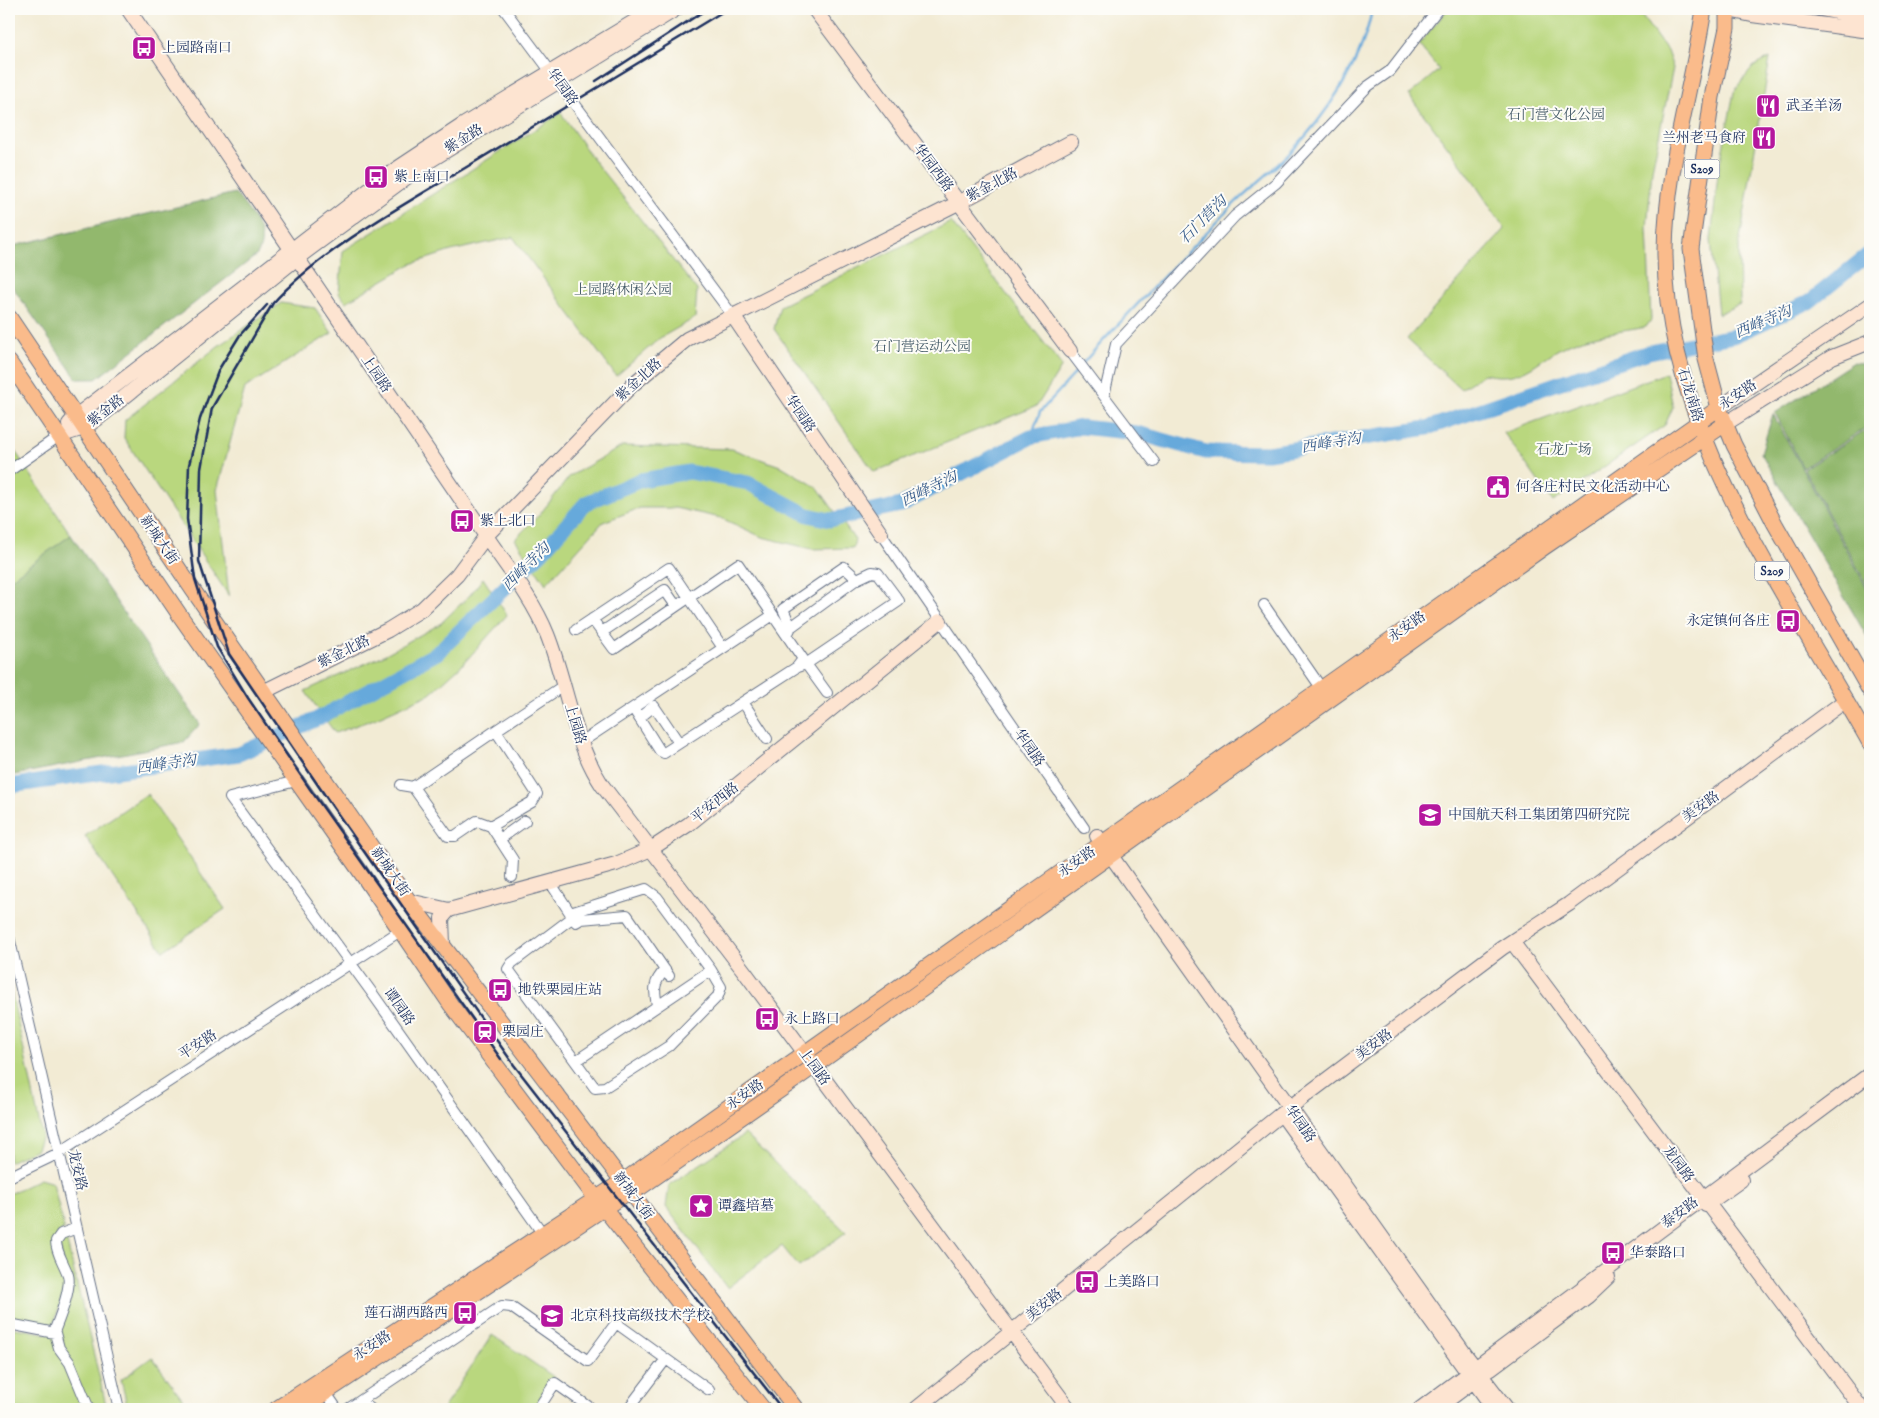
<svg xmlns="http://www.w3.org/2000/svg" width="1879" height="1418" font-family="'IM FELL English','Noto Serif SC',serif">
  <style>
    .green { fill: #b9d77e; stroke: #6a836e }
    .forest { fill: #92b86d; stroke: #567466 }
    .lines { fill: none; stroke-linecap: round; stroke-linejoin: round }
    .stream { stroke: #66a9db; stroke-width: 2.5 }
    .river { stroke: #66a9db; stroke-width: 15 }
    .street-casing { stroke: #667187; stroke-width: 12 }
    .secondary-casing { stroke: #667187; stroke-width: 16 }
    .primary-casing { stroke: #667187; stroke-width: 17 }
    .street { stroke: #fff; stroke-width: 10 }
    .secondary { stroke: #fde4d1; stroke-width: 14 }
    .primary { stroke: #fabb8b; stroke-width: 15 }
    .rail { stroke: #1b2f5e; stroke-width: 2.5 }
    .labels { text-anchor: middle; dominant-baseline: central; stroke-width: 4; stroke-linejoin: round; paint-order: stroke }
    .shield { fill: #fdfcf7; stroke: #5f6c8c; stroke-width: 1 }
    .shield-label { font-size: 12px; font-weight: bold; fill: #1b2f5e }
    .poi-label { font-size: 14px; fill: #1b2f5e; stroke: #fdfcf7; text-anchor: start }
    .street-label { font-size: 14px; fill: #1b2f5e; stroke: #fdfcf7 }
    .park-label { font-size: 14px; fill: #425966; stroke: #fdfcf7 }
    .water-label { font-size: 15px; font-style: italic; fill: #355a8a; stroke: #fdfcf7 }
  </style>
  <rect width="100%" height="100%" fill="#fdfcf7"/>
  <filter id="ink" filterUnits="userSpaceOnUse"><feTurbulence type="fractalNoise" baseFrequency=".02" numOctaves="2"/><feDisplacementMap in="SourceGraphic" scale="10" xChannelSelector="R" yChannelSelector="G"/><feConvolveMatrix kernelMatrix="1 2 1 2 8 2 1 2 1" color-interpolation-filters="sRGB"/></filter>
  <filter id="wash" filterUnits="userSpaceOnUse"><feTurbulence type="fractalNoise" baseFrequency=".0096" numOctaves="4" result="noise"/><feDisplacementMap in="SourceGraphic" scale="20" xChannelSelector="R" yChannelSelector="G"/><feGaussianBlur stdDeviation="1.12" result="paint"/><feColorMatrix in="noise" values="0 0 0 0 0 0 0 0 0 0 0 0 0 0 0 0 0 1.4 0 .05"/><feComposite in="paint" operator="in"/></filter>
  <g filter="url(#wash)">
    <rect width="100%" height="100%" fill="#f2ebd4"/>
    <path class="green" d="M1448,9H1607L1641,15L1667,51L1673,68L1652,170L1647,228L1651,320L1646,327C1623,332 1596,333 1574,342C1538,355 1528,384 1484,374L1461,389L1407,339L1505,229L1471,178L1409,95L1439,70L1419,44Z
      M1770,58L1739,245L1740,304L1718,314L1711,240L1718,174L1734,92L1753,67Z
      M561,113L595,162L697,290L695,318L660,338L616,376L513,237L451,251L411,264L346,302L339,293L343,251Z
      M951,222L1062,366L1037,406L874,472L774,329L780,306Z
      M281,303L315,308L332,333L245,388L217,490L229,596L124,438L125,420L218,346Z
      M1666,373L1673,407L1665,425L1553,502L1504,433Z
      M9,442L71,535L9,580Z
      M623,446L732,449L783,467L818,488L855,540L853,548L812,549L762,537L721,518L675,508H640L603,522L546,584L515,539L540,514L570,476Z
      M483,578L507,615L463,664L430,694L374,719L335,733L305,691L382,656L440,624L470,595Z
      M147,794L225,909L163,951L85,836Z
      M9,981L42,1135L37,1149L9,1162Z
      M745,1134L846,1232L799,1267L782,1246L727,1288L666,1207L669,1185Z
      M40,1179L53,1183L64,1229L57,1234L67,1279L54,1324L49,1329L9,1321V1194Z
      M65,1234L107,1409H90L58,1336L70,1286L58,1247Z
      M9,1327L55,1335L87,1409H9Z
      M492,1335L554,1377L533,1409H443Z
      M152,1357L190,1409H128L121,1380Z"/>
    <path class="forest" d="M235,193C248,211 271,232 257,255L96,379H77L9,282V247Z
      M1854,362L1870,365V425L1803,468L1775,413Z
      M1773,414L1870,594V642L1761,453Z
      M1870,427V591L1804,469Z
      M71,535L200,724L184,742L9,776V580Z"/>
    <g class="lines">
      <path class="stream" d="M1083,363C1131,309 1182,258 1232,206C1250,188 1270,173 1288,155C1326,117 1363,61 1372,9
        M1031,437L1040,412L1080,368"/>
      <path class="river" d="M9,786L239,754L317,719L437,653L542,552L586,503L641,480L689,472L748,483L808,515L830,520L901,505L1031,437L1081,427L1137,433L1206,452L1268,453L1427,428L1649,352L1733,336L1809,302L1870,253"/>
    </g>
  </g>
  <g filter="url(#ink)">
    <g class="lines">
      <defs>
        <path id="street" d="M504,9L733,316
          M1070,351L1154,462
          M1104,396L1116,344L1235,216L1276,183L1367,87L1390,71L1438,9
          M9,471L59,436
          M881,534L1084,828
          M1264,605L1322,689
          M592,619L614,649L738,564L803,659L797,667L664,753L660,751L633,708
          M576,630L669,568L723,648
          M602,632L665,590L676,606
          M787,635L791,627L783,609L844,567L857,579L791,627
          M806,664L827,693
          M797,667L806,664L899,601L878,573L872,572L857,579
          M743,702L767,739
          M639,718L654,706L679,743
          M580,743L773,615
          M296,781L230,798L370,990L543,1234
          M401,785L413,787
          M491,826L477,821L455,836H448L413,787L498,729
          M500,839L525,821
          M512,877L513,860L491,826L532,802L537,794L498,734V729L563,686
          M550,882L576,922L581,919L627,915L669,976
          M570,913L646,889L657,897L711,970L576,1061
          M573,917L512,963L508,969L595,1088L605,1087L669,1046L718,996L721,987L711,970
          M9,937L119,1409
          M657,1005C654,990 653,982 665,970
          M9,1177L59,1153L400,931
          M9,1324L55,1333L59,1348L70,1363L89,1409
          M54,1332C59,1319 72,1288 68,1275C64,1263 56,1253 56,1241L61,1234L77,1228
          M326,1393L337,1409
          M360,1401L502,1306L511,1307L588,1361L616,1323L709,1390
          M348,1409L360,1401L371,1409
          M538,1409L555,1383L592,1409
          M628,1409L666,1359"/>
        <path id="secondary" d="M128,9L486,536C507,567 533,599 547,634C567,684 572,739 602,785L744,971L1069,1409
          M814,9L1070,351
          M1724,9L1752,15L1870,31
          M1821,9L1870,19
          M733,316L881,534
          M1719,408L1870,305
          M69,424L76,416L395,170L463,125L655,9
          M1725,424L1832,357L1870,342
          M59,436L84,428L97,419L297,258L426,163L676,9
          M263,692L388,630L422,609L457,575L486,536L632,385L687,339L958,203L1071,142
          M1097,836L1467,1357L1507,1409
          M409,901L449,910L442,918L443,944
          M449,910L616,864L651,849L689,824L940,621
          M1513,943L1862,1409
          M1283,1116L1494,1409
          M1706,1205L1741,1180
          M916,1409L1281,1114L1502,948L1569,904L1846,700
          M1420,1409L1870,1074
          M1436,1409L1588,1296L1608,1277"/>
        <path id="primary" d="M1704,9C1692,89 1666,168 1665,250C1663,426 1787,594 1870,743
          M1727,9V28L1712,97L1691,249L1706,359L1719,408L1734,445L1775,524L1870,691
          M9,317L193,590L409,901L796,1409
          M9,362L181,617L360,871L451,1005L589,1189L763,1409
          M276,1409L632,1175L1719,408
          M301,1409L630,1191L641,1187L796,1079L1543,548L1725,424"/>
      </defs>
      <use href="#street" class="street-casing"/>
      <use href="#secondary" class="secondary-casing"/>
      <use href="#primary" class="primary-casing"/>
      <use href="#street" class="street"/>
      <use href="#secondary" class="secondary"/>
      <use href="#primary" class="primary"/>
      <path class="rail" d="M727,9C640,62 552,115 465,168C403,205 321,250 273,303L212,408L201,469L199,561L229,654L332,806L514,1065L782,1409
        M596,81L707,9
        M267,305L240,335L219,369L200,419L189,465L187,519L195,579L217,647L248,698L310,789L501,1059"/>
    </g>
  </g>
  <defs>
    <symbol id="bus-square" viewBox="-11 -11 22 22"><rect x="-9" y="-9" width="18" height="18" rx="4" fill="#b5179e" stroke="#fdfcf7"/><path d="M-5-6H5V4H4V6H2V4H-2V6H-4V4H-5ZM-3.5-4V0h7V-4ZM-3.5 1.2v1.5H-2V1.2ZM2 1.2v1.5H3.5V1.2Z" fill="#fff"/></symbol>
    <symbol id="restaurant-square" viewBox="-11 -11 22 22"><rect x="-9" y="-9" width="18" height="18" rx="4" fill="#b5179e" stroke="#fdfcf7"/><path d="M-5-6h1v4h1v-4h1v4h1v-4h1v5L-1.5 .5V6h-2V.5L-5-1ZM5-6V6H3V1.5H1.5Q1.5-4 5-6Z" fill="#fff"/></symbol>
    <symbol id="civic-square" viewBox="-11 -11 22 22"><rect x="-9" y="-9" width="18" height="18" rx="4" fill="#b5179e" stroke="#fdfcf7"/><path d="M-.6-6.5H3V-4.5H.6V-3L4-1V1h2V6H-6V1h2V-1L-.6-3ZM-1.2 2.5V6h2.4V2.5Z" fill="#fff"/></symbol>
    <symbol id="university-square" viewBox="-11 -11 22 22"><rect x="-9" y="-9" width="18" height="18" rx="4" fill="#b5179e" stroke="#fdfcf7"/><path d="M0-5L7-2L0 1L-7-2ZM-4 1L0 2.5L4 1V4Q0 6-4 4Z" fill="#fff"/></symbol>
    <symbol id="station-square" viewBox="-11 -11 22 22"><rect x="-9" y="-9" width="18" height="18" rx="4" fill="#b5179e" stroke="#fdfcf7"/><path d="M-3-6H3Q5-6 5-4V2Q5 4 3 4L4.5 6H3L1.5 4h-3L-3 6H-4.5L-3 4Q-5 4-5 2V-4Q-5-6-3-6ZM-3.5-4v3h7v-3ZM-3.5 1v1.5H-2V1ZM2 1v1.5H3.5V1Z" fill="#fff"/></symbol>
    <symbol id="sight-square" viewBox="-11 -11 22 22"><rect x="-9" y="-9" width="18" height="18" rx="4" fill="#b5179e" stroke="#fdfcf7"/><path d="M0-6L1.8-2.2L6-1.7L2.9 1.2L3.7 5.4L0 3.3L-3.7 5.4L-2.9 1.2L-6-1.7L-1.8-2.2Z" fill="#fff"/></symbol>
  </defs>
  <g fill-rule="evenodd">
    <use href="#bus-square" x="130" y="34" width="28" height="28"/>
    <use href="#restaurant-square" x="1754" y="92" width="28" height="28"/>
    <use href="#restaurant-square" x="1750" y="124" width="28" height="28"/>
    <use href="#bus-square" x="362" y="163" width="28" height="28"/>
    <use href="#civic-square" x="1484" y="473" width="28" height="28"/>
    <use href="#bus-square" x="448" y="507" width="28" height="28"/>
    <use href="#bus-square" x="1774" y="607" width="28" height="28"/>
    <use href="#university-square" x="1416" y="801" width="28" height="28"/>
    <use href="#bus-square" x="486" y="976" width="28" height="28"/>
    <use href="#bus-square" x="753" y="1005" width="28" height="28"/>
    <use href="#station-square" x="471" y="1018" width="28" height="28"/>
    <use href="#sight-square" x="687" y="1192" width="28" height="28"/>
    <use href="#bus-square" x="1599" y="1239" width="28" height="28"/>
    <use href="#bus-square" x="1073" y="1268" width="28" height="28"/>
    <use href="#bus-square" x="451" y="1299" width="28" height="28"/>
    <use href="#university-square" x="538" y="1302" width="28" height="28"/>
  </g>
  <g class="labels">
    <g class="shield">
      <rect x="1684.5" y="159.5" width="35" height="19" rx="4"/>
      <rect x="1754.5" y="561.5" width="35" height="19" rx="4"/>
    </g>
    <g class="shield-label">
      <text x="1702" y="169">S209</text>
      <text x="1772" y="571">S209</text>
    </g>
    <g class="poi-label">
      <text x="162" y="48">上园路南口</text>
      <text x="1786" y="106">武圣羊汤</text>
      <text x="1746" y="138" text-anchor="end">兰州老马食府</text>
      <text x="394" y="177">紫上南口</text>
      <text x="1516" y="487">何各庄村民文化活动中心</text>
      <text x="480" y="521">紫上北口</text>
      <text x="1770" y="621" text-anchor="end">永定镇何各庄</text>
      <text x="1448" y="815">中国航天科工集团第四研究院</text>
      <text x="518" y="990">地铁栗园庄站</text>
      <text x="784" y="1019">永上路口</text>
      <text x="502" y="1032">栗园庄</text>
      <text x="718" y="1206">谭鑫培墓</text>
      <text x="1630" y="1253">华泰路口</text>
      <text x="1104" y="1282">上美路口</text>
      <text x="448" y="1313" text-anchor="end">莲石湖西路西</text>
      <text x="570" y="1316">北京科技高级技术学校</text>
    </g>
    <g class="street-label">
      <text transform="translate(562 87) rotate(54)">华园路</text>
      <text transform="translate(464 139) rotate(-32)">紫金路</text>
      <text transform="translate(933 168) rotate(53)">华园西路</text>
      <text transform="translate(992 185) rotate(-28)">紫金北路</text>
      <text transform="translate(376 374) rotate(56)">上园路</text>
      <text transform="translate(639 380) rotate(-42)">紫金北路</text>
      <text transform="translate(1690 395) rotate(73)">石龙南路</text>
      <text transform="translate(1738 395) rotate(-34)">永安路</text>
      <text transform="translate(106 411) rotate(-38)">紫金路</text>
      <text transform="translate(800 414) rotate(56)">华园路</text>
      <text transform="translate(159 540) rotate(56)">新城大街</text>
      <text transform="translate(1407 627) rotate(-35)">永安路</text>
      <text transform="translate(344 652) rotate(-26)">紫金北路</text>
      <text transform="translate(575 724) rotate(73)">上园路</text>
      <text transform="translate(1029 748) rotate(55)">华园路</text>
      <text transform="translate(715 803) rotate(-38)">平安西路</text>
      <text transform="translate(1701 807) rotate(-36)">美安路</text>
      <text transform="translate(1077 862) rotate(-35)">永安路</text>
      <text transform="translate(390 872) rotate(55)">新城大街</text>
      <text transform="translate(399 1007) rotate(55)">谭园路</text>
      <text transform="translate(198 1045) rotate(-33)">平安路</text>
      <text transform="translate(1374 1045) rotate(-37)">美安路</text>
      <text transform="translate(814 1067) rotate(54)">上园路</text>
      <text transform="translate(745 1095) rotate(-35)">永安路</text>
      <text transform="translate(1300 1124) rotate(55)">华园路</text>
      <text transform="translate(1678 1164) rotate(53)">龙园路</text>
      <text transform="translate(77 1170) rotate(77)">龙安路</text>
      <text transform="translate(633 1196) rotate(53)">新城大街</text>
      <text transform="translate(1680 1213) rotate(-37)">泰安路</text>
      <text transform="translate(1044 1305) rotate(-39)">美安路</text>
      <text transform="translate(372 1346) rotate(-33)">永安路</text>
    </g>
    <g class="park-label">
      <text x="1556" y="115">石门营文化公园</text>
      <text x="623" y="290">上园路休闲公园</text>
      <text x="922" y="347">石门营运动公园</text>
      <text x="1564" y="450">石龙广场</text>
    </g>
    <g class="water-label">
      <text transform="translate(1203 220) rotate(-45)">石门营沟</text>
      <text transform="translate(1763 322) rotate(-23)">西峰寺沟</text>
      <text transform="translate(1331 443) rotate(-9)">西峰寺沟</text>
      <text transform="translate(929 489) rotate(-26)">西峰寺沟</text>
      <text transform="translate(526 567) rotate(-45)">西峰寺沟</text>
      <text transform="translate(166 764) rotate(-8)">西峰寺沟</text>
    </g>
  </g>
  <rect width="1879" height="1418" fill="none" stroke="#fdfcf7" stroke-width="30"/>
</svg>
